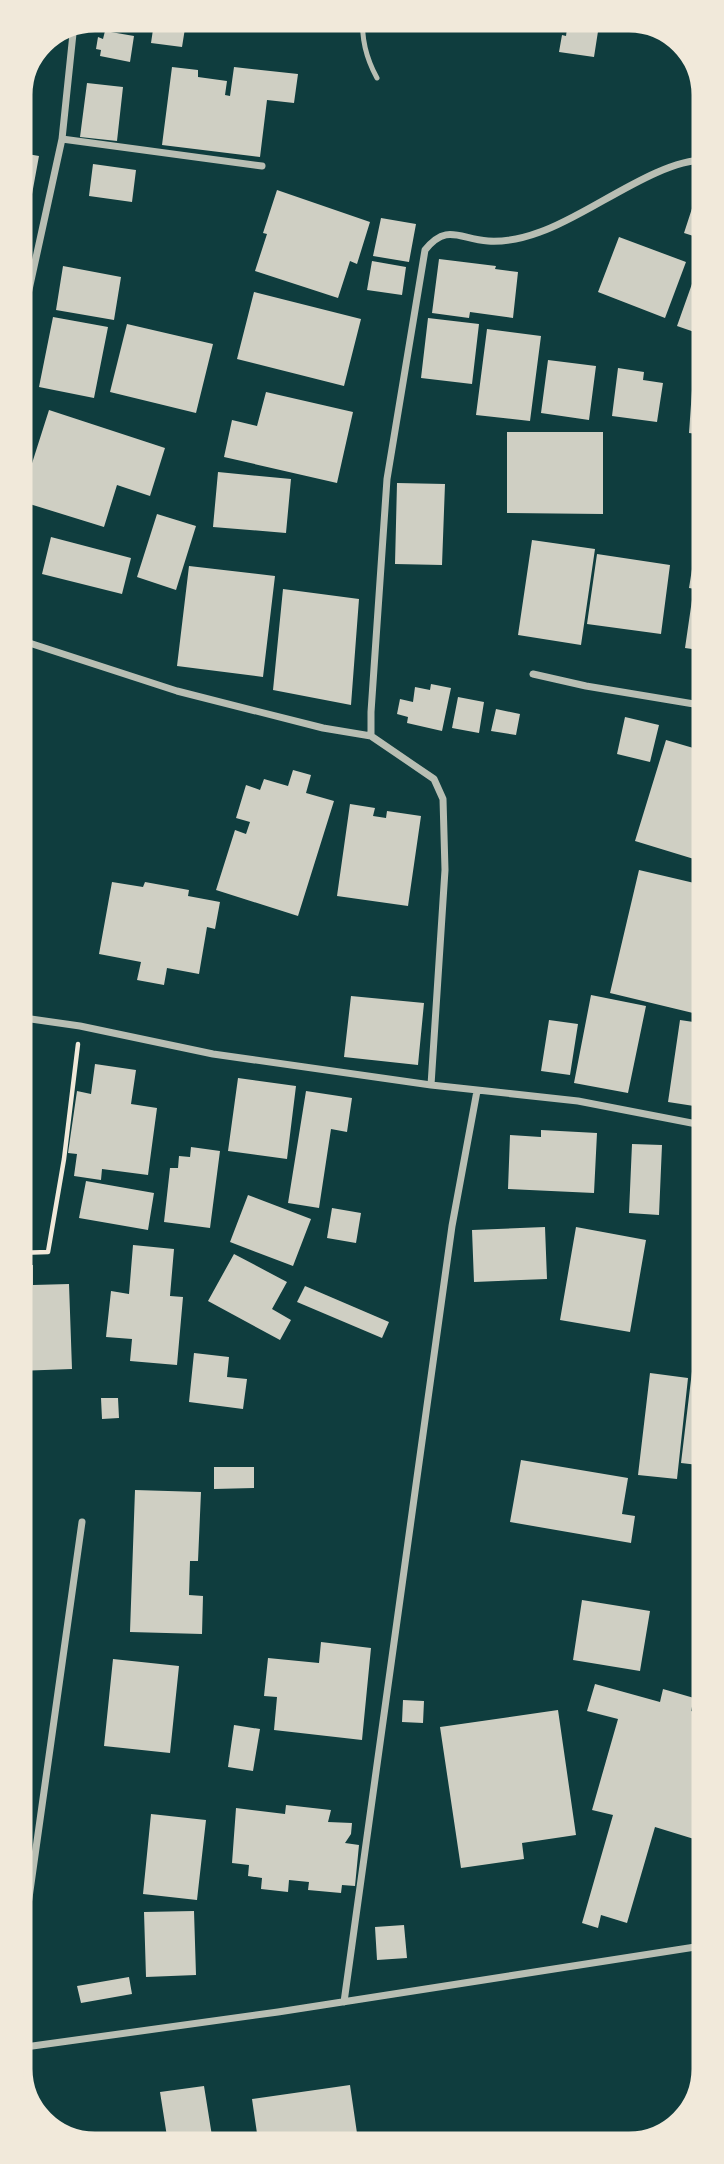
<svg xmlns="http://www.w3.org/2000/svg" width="724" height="2164" font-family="'PT Sans',sans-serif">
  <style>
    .building { fill: #cfcfc3 }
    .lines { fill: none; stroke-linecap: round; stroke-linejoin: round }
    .path { stroke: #f1e9da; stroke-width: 4.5 }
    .service { stroke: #b8beb3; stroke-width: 5 }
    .minor { stroke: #b8beb3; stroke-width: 7 }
    .rim { fill: none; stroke: #f1e9da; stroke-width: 9 }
  </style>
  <rect width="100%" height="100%" fill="#0f3d3e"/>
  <path class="building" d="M155,16H187L182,47L151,43Z
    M276,16H302V21Z
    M475,16H500L497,32L473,26Z
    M568,21L599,25L594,57L559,52L562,35L566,36Z
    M105,31L134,36L130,62L100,56L101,50L96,49L98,37L103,39Z
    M172,67L198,70V77L227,81L225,95L230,96L234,67L298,74L294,103L267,100L260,157L162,145Z
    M87,83L123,87L117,141L80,137Z
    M16,152L39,156L28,216L16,214Z
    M93,164L136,170L132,202L89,196Z
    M277,190L370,222L357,264L350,261L338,298L255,271L267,234L263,233Z
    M698,190L706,193V240L684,233Z
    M381,218L416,224L409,262L373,256Z
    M619,237L686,262L665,318L598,292Z
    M439,259L496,266L495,269L518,272L513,318L470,312L469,318L432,313Z
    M372,261L406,267L402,295L367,290Z
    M63,266L121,277L114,320L56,310Z
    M698,267L706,270V336L677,326Z
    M254,292L361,319L344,386L237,359Z
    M53,317L108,327L94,398L39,387Z
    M428,318L479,324L472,384L421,378Z
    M127,324L213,344L196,413L110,392Z
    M487,329L541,336L530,421L476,415Z
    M548,360L596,366L589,420L541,413Z
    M618,368L644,372L643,380L663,383L657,422L612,416Z
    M692,390L706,391V435L689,433Z
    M266,392L353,412L337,483L224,457L232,420L257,426Z
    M49,410L165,448L150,496L117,485L104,527L20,501Z
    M507,432H603V514L507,513Z
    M218,472L291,479L286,533L213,527Z
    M397,483L445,484L442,565L395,564Z
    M157,514L196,526L176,590L137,577Z
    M699,525L706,526V591L689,588Z
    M51,537L131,558L122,594L42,574Z
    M532,540L595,549L581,645L518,635Z
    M597,554L670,565L661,634L587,624Z
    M189,566L275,576L263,677L177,666Z
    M283,589L359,599L351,705L273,690Z
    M693,593L706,595V651L685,648Z
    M431,684L451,688L442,731L407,723L408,717L397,714L400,699L413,702L415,687L430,690Z
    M458,697L484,702L479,733L452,728Z
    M496,709L520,714L516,735L491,731Z
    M625,717L659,725L650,762L617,754Z
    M666,740L707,752V863L635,841Z
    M293,770L311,775L306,793L334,801L298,916L216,890L235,830L246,834L250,822L236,818L246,785L260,790L264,779L288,786Z
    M350,804L375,808L373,816L386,818L387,811L421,816L408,906L337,896Z
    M639,870L707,886V954L693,1013L610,993Z
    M112,882L143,887L145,882L189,890L188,896L220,902L215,929L207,927L199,974L167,968L164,985L137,980L141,962L99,954Z
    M591,995L646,1006L628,1093L574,1083Z
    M351,996L424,1003L418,1065L344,1057Z
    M549,1020L578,1024L570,1075L541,1071Z
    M680,1020L707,1024V1108L668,1102Z
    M95,1064L136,1070L131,1104L157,1108L148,1175L102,1169L101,1180L74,1176L77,1154L68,1153L77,1091L91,1094Z
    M238,1078L296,1086L287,1159L228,1151Z
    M306,1091L352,1098L347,1132L331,1129L319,1208L288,1203Z
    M541,1130L597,1133L594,1193L508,1189L510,1135L541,1137Z
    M632,1144L662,1145L659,1215L629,1213Z
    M191,1147L220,1151L210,1228L164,1222L170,1168H178L179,1156L190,1157Z
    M86,1181L154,1193L148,1230L79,1218Z
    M248,1195L311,1219L293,1266L230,1242Z
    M332,1208L361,1213L356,1243L327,1238Z
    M707,1223V1250L694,1240Z
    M545,1227L547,1279L474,1282L472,1230Z
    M576,1227L646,1240L630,1332L560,1320Z
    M133,1245L174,1249L170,1296L183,1297L177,1365L130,1361L132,1339L106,1337L111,1291L129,1294Z
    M234,1254L287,1282L272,1309L291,1320L280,1340L208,1301Z
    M33,1265V1285L69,1284L72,1369L17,1371V1266Z
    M305,1286L389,1322L382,1338L297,1302Z
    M194,1353L229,1357L227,1377L247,1379L243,1409L189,1402Z
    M693,1363L707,1364V1466L681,1463Z
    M650,1373L688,1378L677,1479L638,1475Z
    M101,1398H118L119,1418L102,1419Z
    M521,1460L628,1478L622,1514L635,1516L631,1543L510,1522Z
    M214,1467H254V1488L214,1489Z
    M135,1490L201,1492L198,1561H190L189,1595L203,1596L202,1634L130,1632Z
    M582,1600L650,1611L640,1671L573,1660Z
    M321,1642L371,1648L362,1740L274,1730L277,1697L264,1696L268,1658L319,1663Z
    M113,1659L179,1666L170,1753L104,1746Z
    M595,1684L660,1702L663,1689L694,1698L691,1711L708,1715V1790L694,1839L655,1827L627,1923L601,1915L598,1928L582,1923L613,1815L592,1810L618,1719L587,1711Z
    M403,1700L424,1701L423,1723L402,1722Z
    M558,1710L576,1835L522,1843L524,1859L461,1868L440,1727Z
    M234,1725L260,1729L253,1771L228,1767Z
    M286,1805L331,1810L328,1822L352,1823L351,1834L345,1843L359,1845L355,1886L342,1885L341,1893L308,1890L309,1882L289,1880L288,1892L261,1889L262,1878L248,1876L249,1865L232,1863L236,1808L285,1814Z
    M151,1814L206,1820L197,1900L143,1894Z
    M194,1911L196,1975L146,1977L144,1912Z
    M404,1925L407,1958L377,1960L375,1927Z
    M129,1977L132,1994L81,2003L77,1986Z
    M350,2085L359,2147H259L252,2099Z
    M204,2086L212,2136L168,2143L160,2092Z"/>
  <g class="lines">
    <path class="path" d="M17,1253L48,1252L64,1159L78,1044"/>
    <path class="service" d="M363,16C361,38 366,58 377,78"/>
    <path class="minor" d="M62,139L262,166
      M16,278L30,281
      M16,349L62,139L74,24
      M17,639L177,691L323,728L371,736L434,779L443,799L445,870L431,1085
      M533,674L586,686L706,706
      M371,736V712L387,479L425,250C447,223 459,239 488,241C505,242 524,238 540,232C588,216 657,159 706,160
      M17,1017L80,1026L213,1054L431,1085L578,1101L707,1126
      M18,1976L82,1522
      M344,2002L452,1226L477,1091
      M18,2048L278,2012L708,1945"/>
  </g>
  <path d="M0 0H724V2164H0ZM95 28H629A67 67 0 0 1 696 95V2069A67 67 0 0 1 629 2136H95A67 67 0 0 1 28 2069V95A67 67 0 0 1 95 28Z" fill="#f1e9da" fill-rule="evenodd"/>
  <path class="rim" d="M95 28H629A67 67 0 0 1 696 95V2069A67 67 0 0 1 629 2136H95A67 67 0 0 1 28 2069V95A67 67 0 0 1 95 28Z"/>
</svg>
